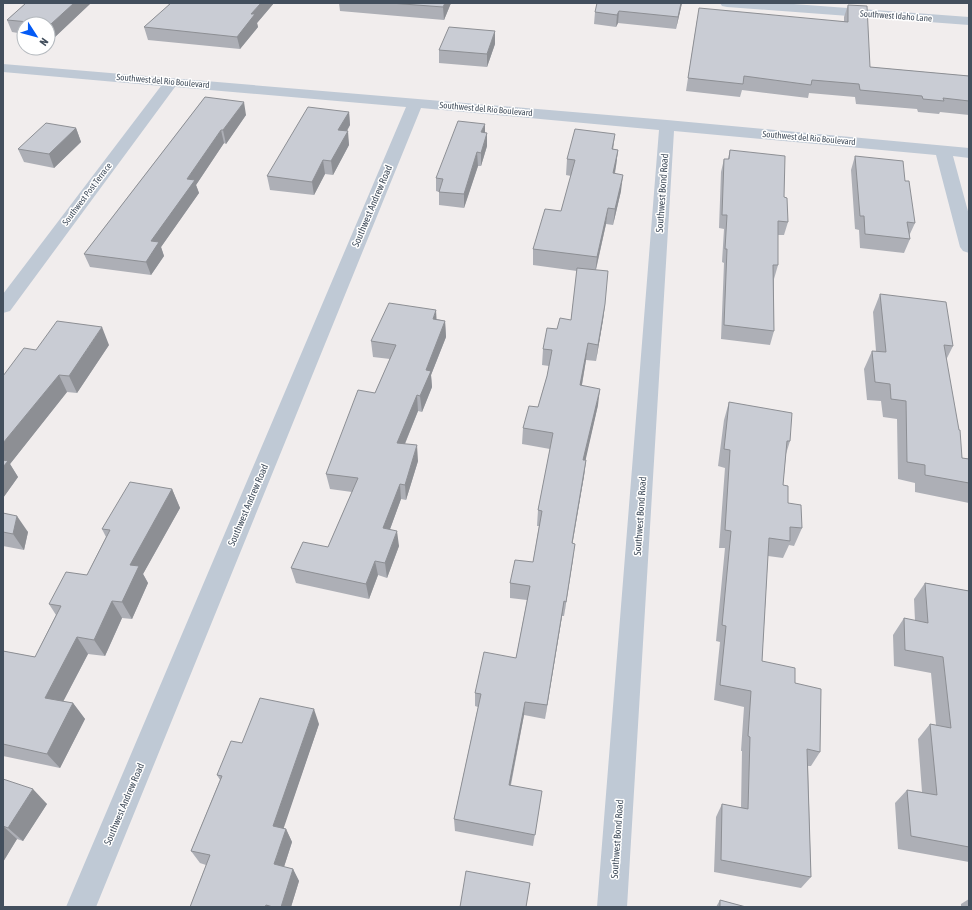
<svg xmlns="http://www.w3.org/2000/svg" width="972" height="910" font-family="'Asap Condensed',sans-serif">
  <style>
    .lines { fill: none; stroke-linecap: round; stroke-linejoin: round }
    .minor { fill: #bfc9d5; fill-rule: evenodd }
    .wall { fill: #adafb6 }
    .shaded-wall { fill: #8d8f94 }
    .building { fill: #c9ccd4; stroke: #8d8f94 }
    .labels { text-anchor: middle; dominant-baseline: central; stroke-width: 3; stroke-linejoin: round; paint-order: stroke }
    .far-street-label { font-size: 9px; fill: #434f5d; stroke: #fff }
    .street-label { font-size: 10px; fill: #434f5d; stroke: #fff }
  </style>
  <rect width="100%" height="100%" fill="#f1eded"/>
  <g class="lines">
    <path class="minor" d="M720,3H780L969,17V25L727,7L722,6Z
      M3,64L667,120L969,148V158L953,156L969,215V253L963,251L960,247L936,155L674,131L627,907H597L659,130L421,108L96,907H66L406,107L175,87L10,311L3,313V294L161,86L3,72Z"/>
  </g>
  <path class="wall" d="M26,3H91L55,37L48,36V24H24V34L12,32L7,20Z
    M168,3H274L257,23L258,27L240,49L148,40L144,27L169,5Z
    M339,3H451L444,20L340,11Z
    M682,3L676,29L618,23L616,27L594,24L595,12Z
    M848,5L870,67L969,76V115L940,112L939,114L918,112L917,109L856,104L855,97L809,93L808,98L742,90L740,97L686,91L697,20L844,21V17Z
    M495,44L487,67L439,63V50Z
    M205,97L246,115L226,144L224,143L196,185L199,193L161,247L164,256L151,275L90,267L84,254Z
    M349,112L350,125L347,131L349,145L333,175L325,174L314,195L270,190L267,176Z
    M76,128L81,142L54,168L24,162L18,149Z
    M485,133H487V146L481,166H478L464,208L439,205V192L436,191V178Z
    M613,149L618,150L615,174L621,191L613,225L606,224L596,270L605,304L603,320L596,361L586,360L582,385L598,405L585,460H586L584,476L572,543L573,559L564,616H562L545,719L524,715L511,785L540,803L533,846L455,831L454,819L478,707L475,706V693L516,658L527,600L510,598V583L533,562L539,526H537L538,510L550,449L522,444L523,428L538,407L547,376L549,366L542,365L543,349L557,329L571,320L577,271L533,265V249L561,211L571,176L566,175L567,159Z
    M730,150L784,197L788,222L784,235H778V265L774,279V331L770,345L721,339L724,263L722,262L724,229L719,228L721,172L724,159H728Z
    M855,156L905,181L915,223L909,236L910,239L904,253L860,248L859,230L855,229L851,170Z
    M880,294L953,346L946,360L962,458L969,459V503L915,492V483L898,479L897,419L883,417L881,401L867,400L864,369L872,351H876L873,312Z
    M437,319L445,321L446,337L431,375L432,387L422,412L418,411L405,444L418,461L406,500L401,499L390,529L399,546L387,578L378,575L369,599L296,583L291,568L328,547L352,492L330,489L326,474L375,393L390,359L373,357L371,341Z
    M109,345L77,393L67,392L10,464L18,477L3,498V376Z
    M729,402L790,441L786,454L783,485L788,503L802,528L794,546L789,545L783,558L768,556L762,661L795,683L820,752L811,766H808L811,877L801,888L714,872L716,817L722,804L741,808L742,751H741L744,707L714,700L720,642L716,641L725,548H719L725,468L718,466L724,420Z
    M172,489L180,508L143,574L148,583L132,619L122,618L105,656L88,654L63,702L73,703L85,719L60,768L3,756V651L35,657L56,615L49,604L87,575L106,537L102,529Z
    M3,513L28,532L24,550L3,546Z
    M925,583L969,591V862L898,849L895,803L907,790L922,792L918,739L930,724L936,725L931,673L894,666L893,635L904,618L915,621L914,599Z
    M319,724L283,828L286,829L292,842L284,867L293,869L299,881L291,907H190L206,865L200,863L191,851L220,780L217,775L242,743Z
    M3,779L47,804L23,841L17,839L3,862Z
    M969,899V907H961V904Z
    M720,900L746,907H716Z"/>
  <path class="shaded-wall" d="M74,3H91L55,37L51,24Z
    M261,3H274L257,23L258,27L240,49L237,37L251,14Z
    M445,3H451L444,20L443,7Z
    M681,3H682L676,29L678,17Z
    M619,11L618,23L616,27L617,15Z
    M495,31V44L487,67V54Z
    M244,102L246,115L226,144L223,130Z
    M349,112L350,125L339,144L338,130Z
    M485,124V137L481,132Z
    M76,128L81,142L54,168L49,154Z
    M221,130L224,143L196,185L199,193L161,247L164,256L151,275L146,262L151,241L187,179Z
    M348,131L349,145L333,175L331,161Z
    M487,133V146L481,166V153Z
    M615,134L613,150L612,149Z
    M618,150L616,166L611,190L613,173Z
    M477,152L478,166L464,208V194Z
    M323,160L325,174L314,195L312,182Z
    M623,175L621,191L613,225L615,209Z
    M608,208L606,224L595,273L597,257Z
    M605,304L603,320L596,361L598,345Z
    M436,310L437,326L433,319Z
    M445,321L446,337L431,375L432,387L422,412L420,396L426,370Z
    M102,327L109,345L77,393L69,376Z
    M588,343L586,360L579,401L580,385Z
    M59,375L67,392L10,464L18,477L3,498V443Z
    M600,389L598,405L582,476L583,460Z
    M417,395L418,411L399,458L397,443Z
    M417,445L418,461L406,500L405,485Z
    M586,460L584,476L570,558L572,543Z
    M400,484L401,499L385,543L383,528Z
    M172,489L180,508L143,574L148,583L132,619L122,602L130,565Z
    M17,516L28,532L24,550L13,534Z
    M397,531L399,546L387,578L385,563Z
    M575,544L573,559L564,616L566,602Z
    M375,561L378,575L369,599L366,584Z
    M112,601L122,618L105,656L94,640Z
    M564,601L562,616L545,719L547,705Z
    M77,637L88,654L57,713L45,698Z
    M525,702L524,715L508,797L509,785Z
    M73,703L85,719L60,768L47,754Z
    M314,709L319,724L280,839L273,826Z
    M33,789L47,804L23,841L8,828Z
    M3,826L17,839L3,862Z
    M286,829L292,842L281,876L274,864Z
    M293,869L299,881L291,907H281Z"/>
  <path class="building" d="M26,3H74L51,24L7,20Z
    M171,3H261L251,14H255L237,37L144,27Z
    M390,3H445L443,7Z
    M597,3H681L678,17L619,11L617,15L595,12Z
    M848,5L867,6L870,67L969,76V101L943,98L944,101L923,99L922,96L860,90L859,84L812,80L811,85L744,76L743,84L688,78L699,8L848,22Z
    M449,27L495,31L487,54L439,50Z
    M205,97L244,102L223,130H221L187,179L195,180L151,241L159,242L146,262L84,254Z
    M308,107L349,112L338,130L348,131L331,161L323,160L312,182L267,176Z
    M458,121L485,124L481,132L487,133L481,153L477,152L464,194L439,192L443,179L436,178Z
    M46,123L76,128L49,154L18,149Z
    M575,129L615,134L612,149L618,150L613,173L623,175L615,209L608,208L597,257L533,249L545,209L561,211L575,160L567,159Z
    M730,150L785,156L784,197L787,198L788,222L778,221V265H773L774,331L724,325L727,249H725L727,215H722L724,159H729Z
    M855,156L903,161L905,181H909L915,223L907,222L910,239L865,234L864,216H860Z
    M577,268L608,271L605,304L598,345L588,343L580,385L600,389L583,460H586L572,543L575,544L566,602L564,601L547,705L525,702L509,785L542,791L535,835L454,819L481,694L475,693L484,652L516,658L530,586L510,583L515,560L533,562L542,511L538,510L553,433L523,428L529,406L538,407L547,376L552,350L543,349L547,328L557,329L560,318L571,320Z
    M880,294L946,302L953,346L944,345L959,430H960L962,458L969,459V483L925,475V465L907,462L906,401L891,399L890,384L875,382L872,351L886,352Z
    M389,303L436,310L433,319L445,321L426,370L431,371L420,396L417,395L397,443L417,445L405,485L400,484L383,528L397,531L385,563L375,561L366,584L291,568L303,542L328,547L358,478L326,474L358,390L375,393L396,345L371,341Z
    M57,321L102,327L69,376L59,375L3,443V376L24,348L36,350Z
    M729,402L792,413L790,441H787L783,485L788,486V503L801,505L802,528L790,527V541L769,538L762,661L795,668V683L821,689L820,752L807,749L811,877L721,860L722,804L748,809L750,737L748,736L751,691L720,685L726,626L722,625L731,531L725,530L730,450L724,449Z
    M3,460L8,461L3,467Z
    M130,482L172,489L130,565L139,566L122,602L112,601L94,640L77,637L45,698L73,703L47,754L3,744V651L35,657L61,606L49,604L66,572L87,575L110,530L102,529Z
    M3,513L17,516L13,534L3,532Z
    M925,583L969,591V847L911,836L907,790L937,795L930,724L951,728L943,657L905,650L904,618L928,623Z
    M260,698L314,709L273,826L286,829L274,864L293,869L281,907H273L266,905L265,907H190L210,855L191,851L222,776L217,775L231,741L242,743Z
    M3,779L33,789L8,828L3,826Z
    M466,871L530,883L526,907H460Z
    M720,900L746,907H720Z"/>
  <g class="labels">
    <g class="far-street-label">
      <text transform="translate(896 16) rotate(4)">Southwest Idaho Lane</text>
      <text transform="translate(163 81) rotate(5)">Southwest del Rio Boulevard</text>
      <text transform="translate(486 109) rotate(5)">Southwest del Rio Boulevard</text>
      <text transform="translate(809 138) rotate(5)">Southwest del Rio Boulevard</text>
      <text transform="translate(87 194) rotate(-53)">Southwest Post Terrace</text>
    </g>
    <g class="street-label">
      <text transform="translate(662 193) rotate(-86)">Southwest Bond Road</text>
      <text transform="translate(372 206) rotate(-67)">Southwest Andrew Road</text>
      <text transform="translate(248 505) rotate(-67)">Southwest Andrew Road</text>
      <text transform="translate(640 516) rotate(-86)">Southwest Bond Road</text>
      <text transform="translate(124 804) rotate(-67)">Southwest Andrew Road</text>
      <text transform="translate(617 839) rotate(-86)">Southwest Bond Road</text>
    </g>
  </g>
  <rect width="972" height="910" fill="none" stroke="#434f5d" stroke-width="8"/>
  <g transform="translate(36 36) rotate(126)"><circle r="19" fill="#ffffff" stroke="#b4b9be"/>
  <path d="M0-3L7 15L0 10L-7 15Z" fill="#035af5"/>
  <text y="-6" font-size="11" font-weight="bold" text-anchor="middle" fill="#434f5d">N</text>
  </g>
</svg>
